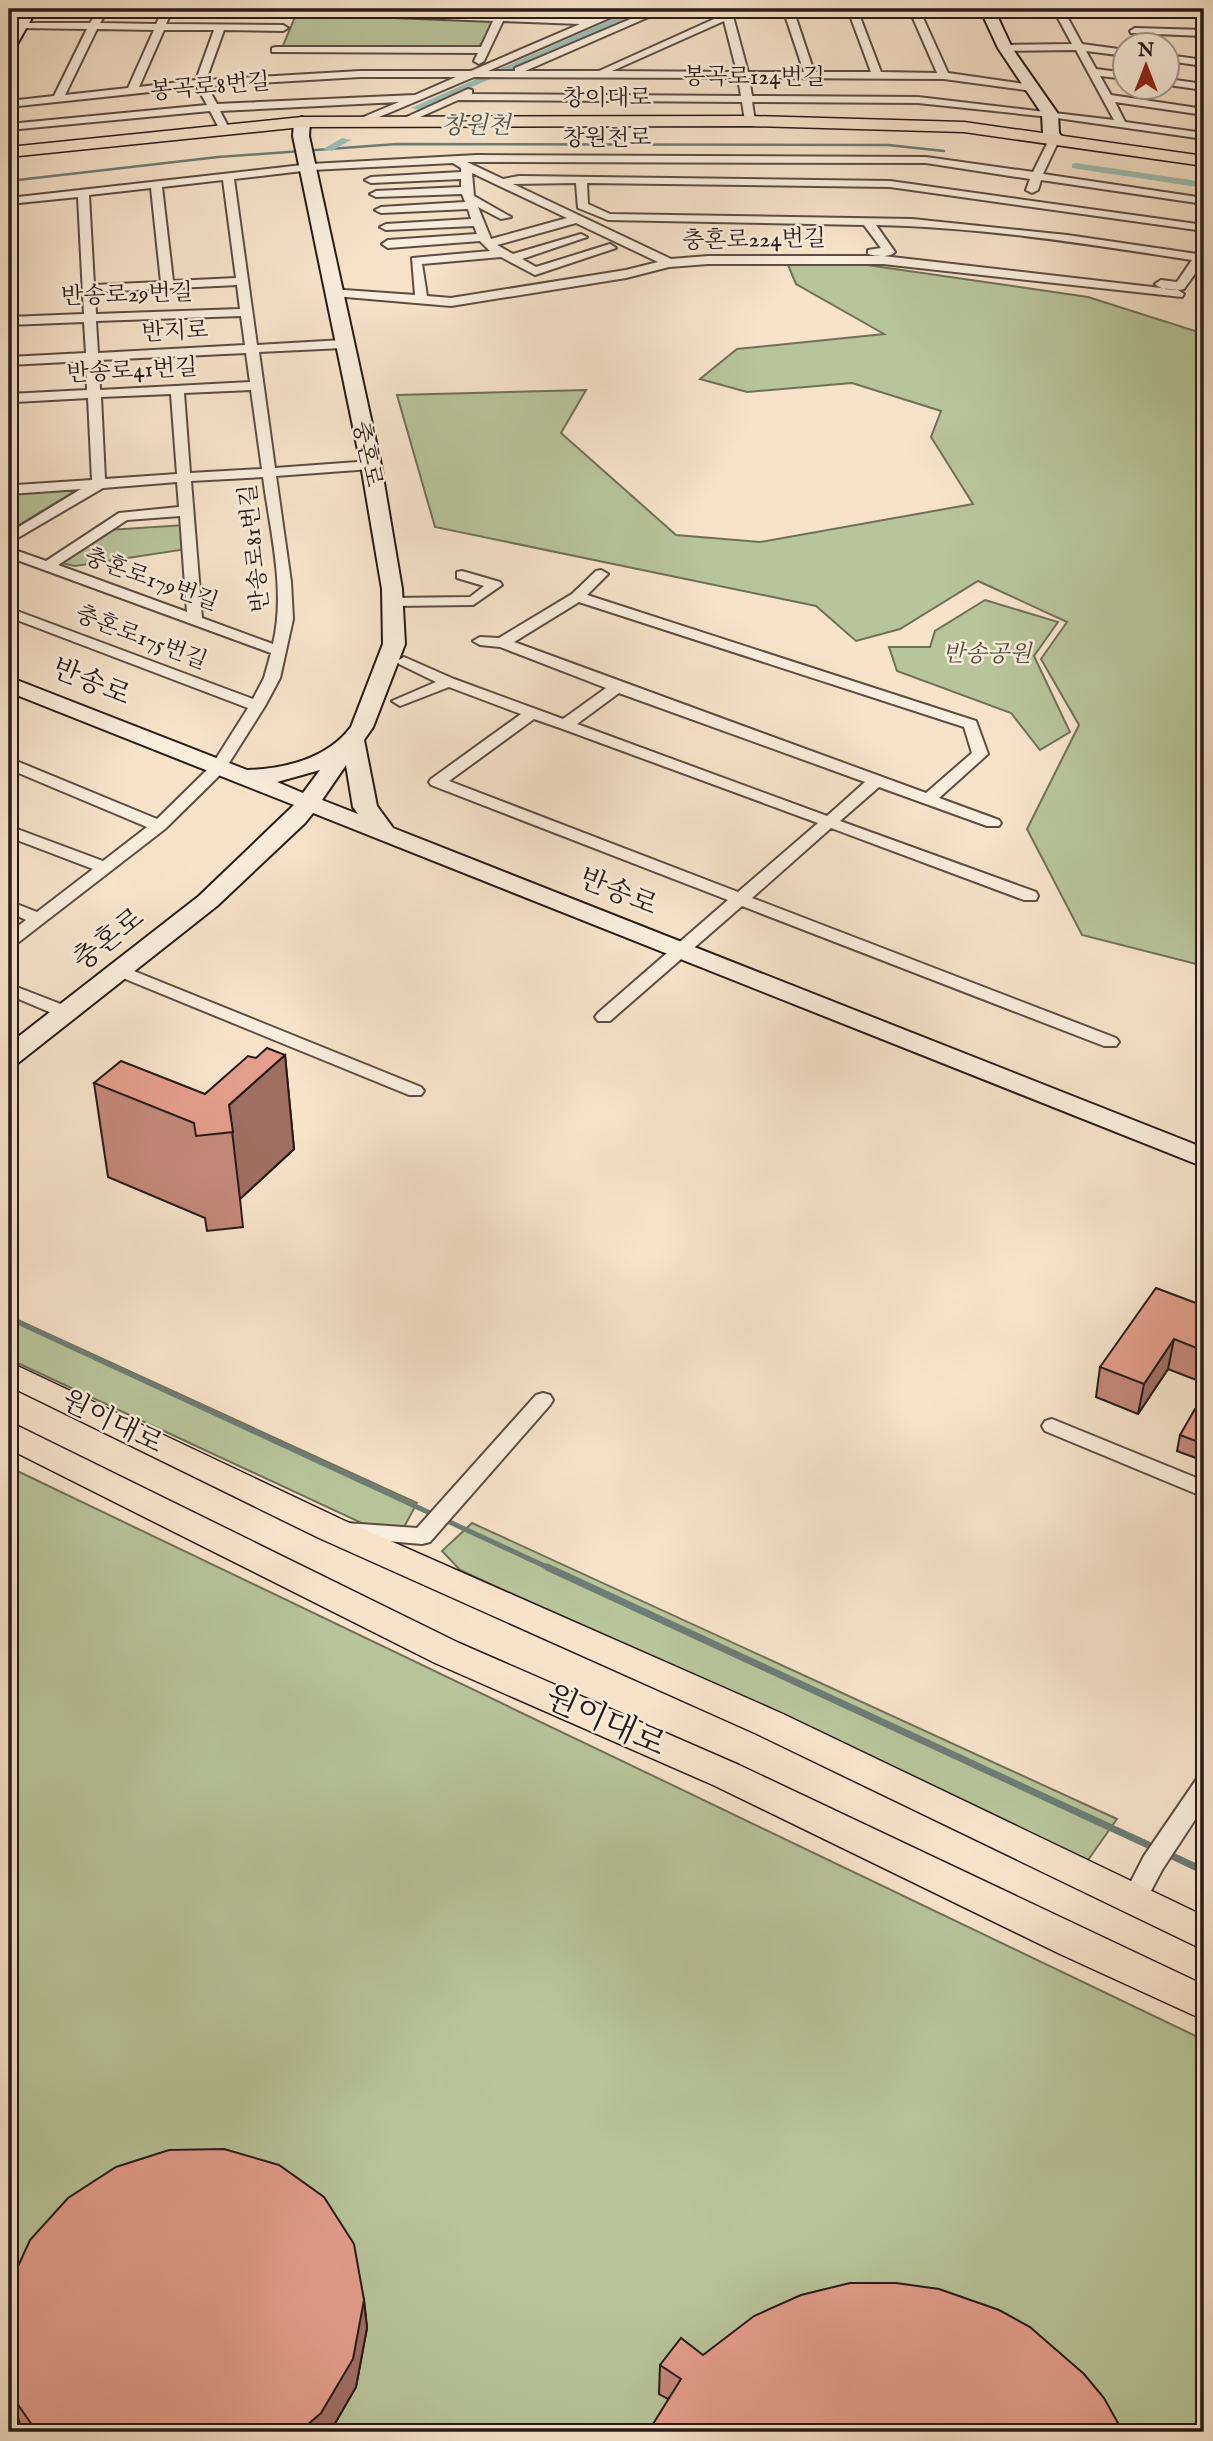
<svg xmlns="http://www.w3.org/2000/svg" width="1213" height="2441" font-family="'IM FELL English','Noto Serif KR',serif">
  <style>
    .green { fill: #b8c49a; stroke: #707058; stroke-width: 2 }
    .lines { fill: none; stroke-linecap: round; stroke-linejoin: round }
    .stream-far2 { stroke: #6e7d75; stroke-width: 2.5 }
    .stream-far1 { stroke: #6e7d75; stroke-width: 5 }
    .stream { stroke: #6e7d75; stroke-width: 7 }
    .canal { fill: #9dbeb4; fill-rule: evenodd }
    .street-casing { stroke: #5c4d44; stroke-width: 4 }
    .secondary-casing { stroke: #281b17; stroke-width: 4 }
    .primary-casing { stroke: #281b17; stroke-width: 3 }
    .street { fill: #f9eddd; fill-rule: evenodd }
    .secondary { fill: #f9eddd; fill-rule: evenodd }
    .primary { fill: #f6e3ca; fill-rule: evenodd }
    .wall { fill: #c48879; stroke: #281b17; stroke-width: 2 }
    .shaded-wall { fill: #a06f63; stroke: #281b17; stroke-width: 2 }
    .building { fill: #e49e8d; stroke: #281b17; stroke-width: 2 }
    .labels { text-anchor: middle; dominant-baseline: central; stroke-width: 5; stroke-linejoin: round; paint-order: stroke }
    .far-street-label { font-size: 23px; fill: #281b17; stroke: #f9eddd }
    .far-park-label { font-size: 23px; font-style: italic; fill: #534e3e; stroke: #f9eddd }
    .far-water-label { font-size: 24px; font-style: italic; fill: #51544e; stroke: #f9eddd }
    .street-label { font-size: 28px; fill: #281b17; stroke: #f9eddd }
    .near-street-label { font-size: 33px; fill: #281b17; stroke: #f9eddd }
  </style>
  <rect width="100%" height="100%" fill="#f6e3ca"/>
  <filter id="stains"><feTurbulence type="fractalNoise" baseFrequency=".00286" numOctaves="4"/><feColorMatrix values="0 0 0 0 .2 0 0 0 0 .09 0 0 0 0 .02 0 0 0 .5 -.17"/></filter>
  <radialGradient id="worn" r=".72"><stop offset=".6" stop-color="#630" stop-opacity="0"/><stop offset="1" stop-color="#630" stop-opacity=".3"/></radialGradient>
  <path class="green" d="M297,12L496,19L479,47L282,48Z
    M788,265H867L1088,297L1198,332L1204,330V966L1082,935L1027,829L1079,725L1041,659L1067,622L978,581L900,629L856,641L816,606L435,527L397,395L586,390L561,433L676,535L760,542L973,504L931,437L941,411L852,383L747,392L700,379L737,349L884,334L796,284Z
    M80,488L9,531V493Z
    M185,525L187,549L75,566L57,562L108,530Z
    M985,600L1058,622L1034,656L1070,732L1040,750L1011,713L897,671L889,647H930L935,631Z
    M9,1316L417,1503L404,1527L381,1532L9,1359Z
    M9,1467L1204,2040V2432H9Z
    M472,1523L1117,1819L1088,1860L460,1570L442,1551Z"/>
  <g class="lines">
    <path class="stream-far2" d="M9,181L218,157L397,144L888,145L944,151"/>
    <path class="stream-far1" d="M9,1318L551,1569"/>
    <path class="stream" d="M547,1567L1157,1849
      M1166,1853L1204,1871"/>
    <path class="canal" d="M635,9H648L420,110L411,108Z
      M342,138L351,140L332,151L323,149Z
      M1076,163L1204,182V188L1072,168V164Z"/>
    <defs>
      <path id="street" d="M99,9H109L100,23L156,24L163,11L189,9L170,15L166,24L283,25L288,28L283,31L224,30L206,80L360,71H471L580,24L503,21L484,61L479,64L474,61L478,53L272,52V48L276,47H481L493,21L294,13L290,9L496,15L499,9H509L506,15L593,19L617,9H630L488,71H515V68L654,9H667L525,71H599L723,15L721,9H731L748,72H804L783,9H793L814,72H871L851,18L843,11L851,9L860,17L881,72L937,73L909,9H919L948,73L1032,85L1037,88L1032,91L944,79L749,78L752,96L918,97L1114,120L1076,50L1005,51L1000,48L1005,45L1072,44L1053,9H1063L1082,44L1126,50V56L1086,51L1096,69L1126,73V79L1100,76L1111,95L1204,109V115L1115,102L1125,122L1204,133V139L1050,117L918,103L752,102L755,121L750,124L745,121L742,102L458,100L409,122L400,120L468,89L472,90V94L741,96L738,78L474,77L365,123L360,120L361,118L399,102L220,111L229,128L224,131L220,130L210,111L9,130V124L207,105L197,87L9,107V101L54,96L87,29L20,28L16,27V23H90ZM724,21L737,72L612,71ZM97,29L154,30L128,88L65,95ZM164,30H214L196,80L139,87ZM360,77H456L415,95L217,104L207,86Z
        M1125,9H1204V14L1130,12Z
        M1135,28L1204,30V36L1131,33L1130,31Z
        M1168,55L1204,60V66L1168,61Z
        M1168,79L1204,84V90L1168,85Z
        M1055,135L1060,138L1043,174L1204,198V204L1041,180L1038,190L1032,193L1026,190L1030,179L926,163L467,162L503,179L519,176L890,181L1204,225V231L890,187L587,183L588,204L610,214L912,219L1067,235L1204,255V261L1184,289C1176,291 1161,290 1155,284L1161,280L1177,282L1192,260C1087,244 981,227 876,225L895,252C889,258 876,256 868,254V250L881,248L864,225L608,220L578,208L576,183L513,184L671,259L708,256H883L1178,290L1184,294L1182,297L883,264H708L669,267L626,278L451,306L334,296L330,295V289L415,295L412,258L490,251L480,241L388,248L382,244L388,240L477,234L474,226L386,230L380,227L386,224L471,219L468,209L381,213L375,210L381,207L465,202L462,194L376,197L370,194L376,191L461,187V179L371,183L365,180L371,177L461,172V168L453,163L311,170L234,179L257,345L343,340L349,344L343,348L259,352L275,468L371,461L378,465L371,469L276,476L291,582L293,619L280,678L265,706L224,771L165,829L15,945L9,946V933L26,920L9,912V901L37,912L93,869L9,837V826L103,861L147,827L9,769V758L157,819L212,765L248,708L9,617V608L253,699L264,678L271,653L9,557V548L46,561L119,513L179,507L177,482L103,488L9,543V533L81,489L9,494V394L87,390L86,361L9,365V357L86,353L84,322L9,325V317L84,314L78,197L9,204V198L311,164L477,155L926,157L1033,172L1050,138ZM472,173L567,218L491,239L478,207L501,219L511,217L474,196ZM223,180L236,278L173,281L162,187ZM151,188L161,282L94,285L89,195ZM576,223L658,262L626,270L451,298L427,296L422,264L501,257L535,275L616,248L610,244L536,267L522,259L587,237L581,234L513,254L497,245ZM237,285L240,309L96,314L95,292ZM241,316L245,345L98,353L96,321ZM246,353L250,382L100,390L99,360ZM251,390L262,469L190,473L184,393ZM171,394L177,474L105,479L101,397ZM88,398L92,480L16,485L15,402ZM263,477C270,531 286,590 273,644L202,618L191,481ZM180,516L187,612L58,565L127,520Z
        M601,570L608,574L587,595L976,721L988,754L939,798L999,820L1001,823L999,826H987L879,787L840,821L1036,892L1038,896L1036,900H1024L831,828L752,898L1116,1038L1119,1042L1116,1046H1104L742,906L610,1021H598L595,1017L598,1013L728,900L431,785L429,782L431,779L521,714L449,687L400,706L392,701L436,682L399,664L397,661L404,657L454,679L563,719L606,688L500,647L480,645L473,641L480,637L499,638L572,594L596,571ZM579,602L964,727L972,753L926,793L514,642ZM619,693L865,782L827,816L577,724ZM534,719L560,728L818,823L738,892L449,781Z
        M462,571L500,582L502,585L473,605L392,606L385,602L392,598L470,597L484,586L457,578V572Z
        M119,965L421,1087L424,1091L421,1095H409L113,974L110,970Z
        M9,984L71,1008L74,1012L71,1016H59L9,995Z
        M543,1393L550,1395L553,1400L550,1405L430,1542L422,1544L338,1537L335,1531L338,1525L346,1523L417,1528L536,1395Z
        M1052,1419L1204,1481V1497L1045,1431L1042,1426L1045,1421Z
        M1204,1777V1806L1162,1870L1142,1908L1133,1911L1124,1908L1121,1901L1144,1856L1196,1780Z"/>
      <path id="secondary" d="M23,9H37L16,46L9,50V34Z
        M980,9H994L1012,48L1058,114L1059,133L1063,138L1061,141H1049L1043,134L1042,114L998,48Z
        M302,117L310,122L309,136L381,465L402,589L405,644L373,727L364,740L377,806L393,828L1204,1148V1167L313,813L305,823L217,906L18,1063L9,1065V1044L199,896L294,805L9,692V677L247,770C284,769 327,759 351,727L383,644L382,589L361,465L293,136L294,122ZM346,765L353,807L358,814L322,800ZM320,770L303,793L277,782Z"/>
      <path id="primary" d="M750,116L964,122L1204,156V166L964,132L750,126L302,127L9,157V147L302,117Z
        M9,1362L343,1520L783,1714L1204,1916V1950L757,1734L319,1538L9,1386Z
        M9,1424L20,1427L459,1643L739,1765L1204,1985V2020L1060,1954L713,1785L435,1663L9,1449Z"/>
    </defs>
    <use href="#street" class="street-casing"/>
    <use href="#secondary" class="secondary-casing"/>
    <use href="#primary" class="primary-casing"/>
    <use href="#street" class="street"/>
    <use href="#secondary" class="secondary"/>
    <use href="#primary" class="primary"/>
  </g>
  <path class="wall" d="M285,1055L294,1149L240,1199L243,1227L207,1231L205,1218L108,1177L94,1083L205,1094L256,1058Z
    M1204,1306V1383L1168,1369L1138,1414L1096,1397L1100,1367Z
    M1204,1412V1461L1177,1451L1180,1435Z
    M364,2300L367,2328L356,2387L330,2432H26L20,2424L12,2396Z
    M703,2355L668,2399L659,2394L660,2365Z"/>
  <path class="shaded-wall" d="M285,1055L294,1149L240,1199L229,1105Z
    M1174,1339L1168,1369L1138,1414L1144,1384Z
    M364,2300L367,2328L356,2387L330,2432H299Z"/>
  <path class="building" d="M267,1048L285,1055L229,1105L233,1132L196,1136L194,1123L94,1083L121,1061L205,1094L248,1056L256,1058Z
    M1156,1288L1204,1306V1351L1174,1339L1144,1384L1100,1367Z
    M1195,1409L1204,1412V1444L1180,1435Z
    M224,2149L279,2165L324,2197L354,2244L364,2300L353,2359L321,2413L299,2432H37L12,2396L9,2381V2286L30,2240L68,2198L116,2167L169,2150Z
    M850,2283H896L939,2289L999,2310L1030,2327L1084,2374L1104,2398L1123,2432H648L681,2379L660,2365L681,2338L703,2355L754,2316L801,2295Z"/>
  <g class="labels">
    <g class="far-street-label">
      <text x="754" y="77">봉곡로124번길</text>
      <text transform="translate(210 87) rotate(-5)">봉곡로8번길</text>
      <text x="607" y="98">창이대로</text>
      <text x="607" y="138">창원천로</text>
      <text transform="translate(754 240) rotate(-1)">충혼로224번길</text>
      <text transform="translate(127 295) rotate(-2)">반송로29번길</text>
      <text transform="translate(175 332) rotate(-3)">반지로</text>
      <text transform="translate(132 371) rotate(-3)">반송로41번길</text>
      <text transform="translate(367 454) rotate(78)">충혼로</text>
      <text transform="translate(255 548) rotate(-96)">반송로81번길</text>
      <text transform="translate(151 580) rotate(20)">충혼로179번길</text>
      <text transform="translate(141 638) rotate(21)">충혼로175번길</text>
    </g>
    <g class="far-park-label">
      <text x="987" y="654">반송공원</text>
    </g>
    <g class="far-water-label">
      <text x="476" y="126">창원천</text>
    </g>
    <g class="street-label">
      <text transform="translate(91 683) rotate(22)">반송로</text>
      <text transform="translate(618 893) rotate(22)">반송로</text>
      <text transform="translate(109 940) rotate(-38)">충혼로</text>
      <text transform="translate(112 1423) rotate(26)">원이대로</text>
    </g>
    <g class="near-street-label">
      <text transform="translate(605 1722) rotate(24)">원이대로</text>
    </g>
  </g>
  <rect width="1213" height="2441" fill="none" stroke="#f6e3ca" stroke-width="35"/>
  <rect x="10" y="10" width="1192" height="2420" fill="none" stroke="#281b17" stroke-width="3.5"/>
  <rect x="18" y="18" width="1178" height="2406" fill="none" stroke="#281b17" stroke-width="2"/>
  <g transform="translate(1146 66)"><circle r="33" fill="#f9eddd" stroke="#a5998e" stroke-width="2"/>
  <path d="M0-5L12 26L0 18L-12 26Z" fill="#8f2418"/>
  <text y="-10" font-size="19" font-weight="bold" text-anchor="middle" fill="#281b17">N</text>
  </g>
  <rect width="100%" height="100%" filter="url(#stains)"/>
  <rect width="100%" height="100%" fill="url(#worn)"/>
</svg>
